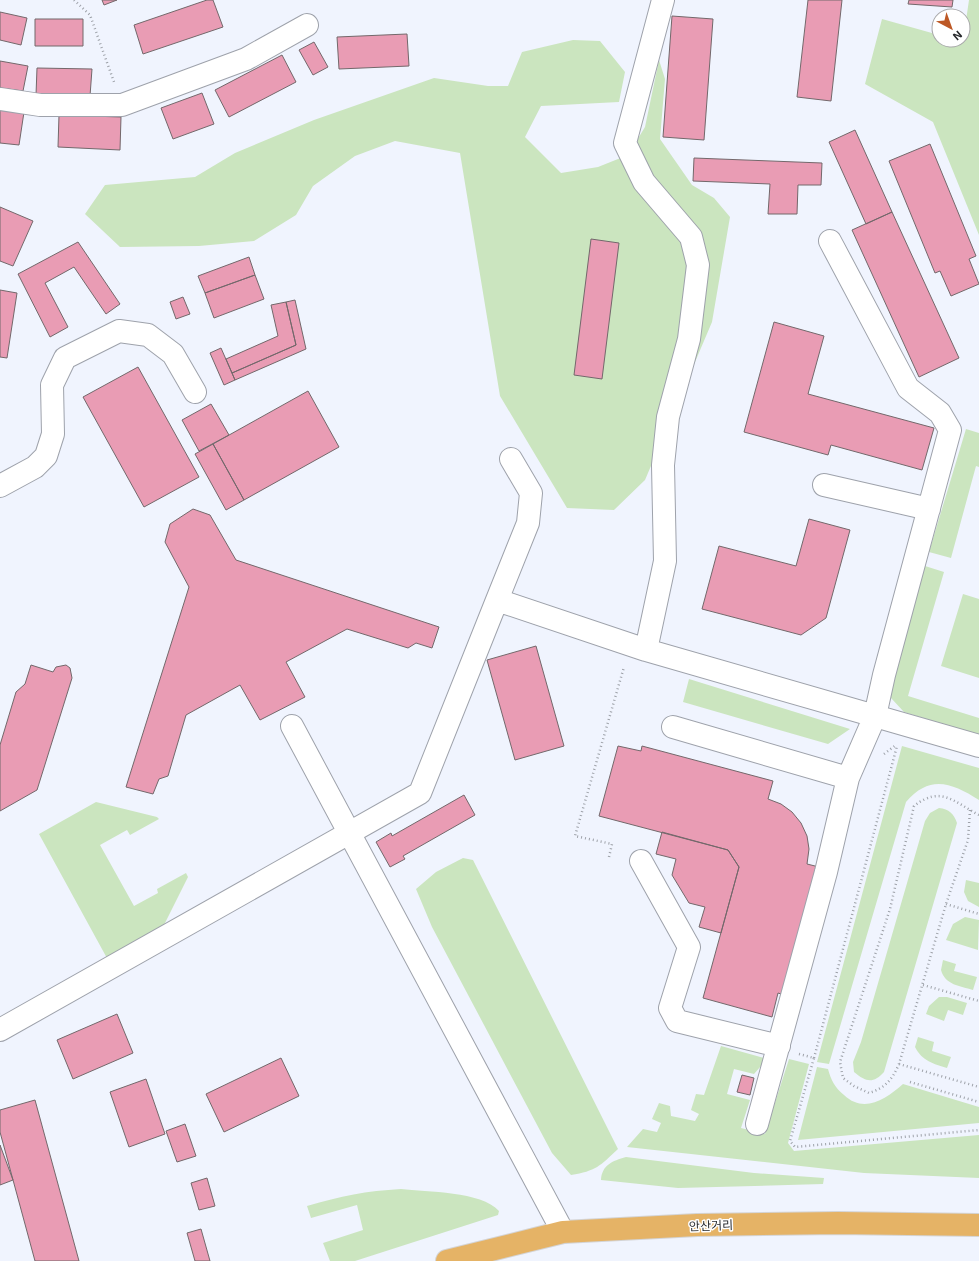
<svg xmlns="http://www.w3.org/2000/svg" width="979" height="1261" font-family="'Exo 2','Noto Sans KR',sans-serif">
  <style>
    .green { fill: #cbe5bf }
    .building { fill: #e99cb4; stroke: #73686b }
    .lines { fill: none; stroke-linecap: round; stroke-linejoin: round }
    .minor-casing { stroke: #9ea2ab; stroke-width: 24 }
    .major-casing { stroke: #d4d4d5; stroke-width: 24 }
    .path { stroke: #9ea2a9; stroke-width: 2.5; stroke-dasharray: 1 3; stroke-linecap: butt }
    .minor { stroke: #fff; stroke-width: 22 }
    .major { stroke: #e5b366; stroke-width: 22 }
    .labels { text-anchor: middle; dominant-baseline: central; stroke-width: 3; stroke-linejoin: round; paint-order: stroke }
    .street-label { font-size: 12px; fill: #27292c; stroke: #fff }
  </style>
  <rect width="100%" height="100%" fill="#f0f4fe"/>
  <path class="green" d="M969,0H979V235L933,122L865,84L882,19L939,35V40L963,41Z
    M573,40L600,41L625,72L619,102L541,106L525,137L561,173L598,167L628,155L645,127L659,60L665,79L660,139L692,185L714,198L730,217L712,322L645,480L614,510L567,508L500,396L460,153L395,141L355,156L313,186L296,215L254,241L199,246L120,247L85,214L105,185L195,177L235,153L314,120L434,78L488,86H508L522,52Z
    M966,429L979,433V467L976,466L951,558L929,552Z
    M925,566L944,572L908,696L979,718V735L904,712L891,698V684Z
    M963,594L979,599V678L941,666Z
    M689,679L850,729L828,744L683,702Z
    M902,746L979,768V800C952,783 930,774 906,802L829,1064L817,1062Z
    M96,802L157,817L159,819L130,835L127,830L100,845L134,906L158,893L157,889L186,873L188,877L161,931L108,960L39,834Z
    M939,808C949,809 954,814 957,823L884,1072C873,1084 866,1082 854,1072L853,1062L861,1042L925,821L930,813Z
    M463,858L473,860L618,1149C600,1166 596,1171 571,1175L552,1153L432,927L416,889L436,872Z
    M966,880L979,883V907L968,901L964,892Z
    M965,917L979,920L978,950L946,940L953,924Z
    M943,960L956,964L954,971L977,977L973,990C960,986 945,985 941,970Z
    M939,997H947L967,1003L963,1015L948,1010L944,1021L926,1014L929,1006Z
    M918,1037L934,1042L932,1051L951,1057L947,1068C934,1064 922,1061 915,1047Z
    M721,1046L764,1058L761,1066L754,1074L734,1069L727,1094L750,1100L741,1128L765,1134L789,1059L809,1064L788,1143L794,1151L979,1135V1178L864,1173L627,1147L643,1129L657,1132L661,1123L652,1119L659,1103L670,1106L671,1116L695,1121L699,1114L691,1110L696,1094L704,1095Z
    M817,1067L828,1069C831,1080 835,1088 844,1095C864,1114 886,1099 903,1084L979,1107V1123L798,1140Z
    M626,1157L754,1173L824,1178L823,1184L678,1188L601,1180C602,1165 612,1161 626,1157Z
    M401,1189C427,1192 481,1191 499,1211L498,1215L355,1261H330L323,1243L363,1230L357,1205L311,1218L307,1206C341,1196 366,1191 401,1189Z"/>
  <path class="building" d="M102,0H117L104,5Z
    M207,0H213L223,27L143,54L134,25Z
    M808,0H842L831,101L797,97Z
    M909,0H953L952,7L908,4Z
    M0,12L27,18L21,45L0,40Z
    M672,16L713,19L704,140L663,137Z
    M35,19H83V46H35Z
    M407,34L409,66L339,69L337,37Z
    M314,42L328,67L313,75L299,50Z
    M282,55L296,82L229,117L215,90Z
    M0,61L28,66L23,91L0,88Z
    M37,68L92,69L90,96L36,95Z
    M202,93L214,124L173,139L161,108Z
    M0,109L24,112L19,145L0,143Z
    M59,115L121,117L120,150L58,147Z
    M855,130L892,212L866,224L829,142Z
    M930,144L976,256L969,259L979,284L951,296L940,271L935,273L889,161Z
    M694,158L822,163L821,185H798L797,214H768L770,184L693,181Z
    M0,207L33,221L13,266L0,261Z
    M892,212L959,358L919,377L852,230Z
    M591,239L619,243L602,379L574,375Z
    M78,242L120,304L106,314L74,267L45,283L68,327L50,337L18,274Z
    M249,257L255,275L205,293L198,276Z
    M255,275L264,299L214,318L205,293Z
    M0,290L17,293L7,358L0,357Z
    M183,297L190,314L176,319L170,302Z
    M295,300L306,349L235,380L232,373L296,345L286,302Z
    M286,302L296,345L232,373L226,359L278,336L271,305Z
    M774,322L824,336L808,394L934,428L922,470L831,445L828,455L744,432Z
    M221,348L235,380L224,385L210,353Z
    M138,367L199,477L144,507L83,397Z
    M308,391L339,447L244,500L213,444Z
    M211,404L229,435L199,451L182,420Z
    M213,444L244,500L226,510L195,454Z
    M193,509L210,515L236,560L439,627L432,648L416,643L408,648L347,629L286,662L305,697L260,720L240,685L186,715L168,776L159,779L153,794L126,787L189,587L165,542L170,524Z
    M809,519L850,530L826,618L801,635L702,609L719,546L796,566Z
    M536,646L564,746L515,760L487,660Z
    M31,665L53,672L56,667L66,665L70,668L72,678L37,790L0,811V745L16,692L25,684Z
    M618,746L641,751L642,746L773,781L768,799L781,804L792,812L801,823L807,836L809,849L807,864L819,867L784,995L778,993L772,1017L703,998L739,867L728,850L599,816Z
    M464,795L475,815L403,856L405,859L390,867L376,842L391,833L392,836Z
    M662,832L728,850L739,867L721,933L699,927L705,907L689,903L672,875L676,859L656,854Z
    M117,1014L133,1053L73,1079L57,1040Z
    M281,1058L299,1096L224,1132L206,1094Z
    M742,1075L754,1078L750,1095L737,1092Z
    M146,1079L165,1134L129,1147L110,1092Z
    M35,1100L79,1261H35L0,1132V1110Z
    M185,1124L196,1156L177,1162L166,1131Z
    M0,1145L13,1180L0,1185Z
    M207,1178L215,1206L199,1210L191,1183Z
    M201,1229L210,1261H195L187,1233Z"/>
  <g class="lines">
    <defs>
      <path id="minor" d="M0,99L40,105H122L246,59L307,25
        M824,485L929,509
        M0,486L35,467L46,456L53,434L52,385L65,358L119,331L148,335L173,354L195,392
        M497,600L528,523L531,493L511,459
        M646,650L665,561L663,465L668,417L689,339L698,265L691,237L644,182L625,143L663,0
        M292,726L563,1232
        M673,727L848,778
        M641,861L689,947L670,1008L677,1021L779,1046
        M0,1030L420,793L497,600L646,650L875,716L884,675L950,430L940,413L908,388L830,241
        M757,1124L826,872L848,778L875,716L979,746"/>
      <path id="major" d="M447,1261L563,1232L697,1225L838,1223L979,1225"/>
    </defs>
    <use href="#minor" class="minor-casing"/>
    <use href="#major" class="major-casing"/>
    <path class="path" d="M74,0L90,15L114,82
      M884,754L896,745
      M970,810L968,840L946,904L899,1064C892,1080 885,1088 869,1093L854,1086L843,1078L840,1062L890,909L914,806C941,785 954,802 979,815
      M609,857L612,844L575,836L624,667
      M946,904L979,914
      M923,985L979,1001
      M799,1054L814,1058L790,1141L795,1147L979,1130
      M814,1058L897,746
      M899,1064L979,1087
      M910,1082L979,1102"/>
    <use href="#minor" class="minor"/>
    <use href="#major" class="major"/>
  </g>
  <g class="labels">
    <g class="street-label">
      <text transform="translate(711 1225) rotate(-2)">안산거리</text>
    </g>
  </g>
  <g transform="translate(951 28) rotate(139)"><circle r="19" fill="#ffffff" stroke="#a9a9ab"/>
  <path d="M0-3L7 15L0 10L-7 15Z" fill="#bd5825"/>
  <text y="-6" font-size="11" font-weight="bold" text-anchor="middle" fill="#27292c">N</text>
  </g>
</svg>
